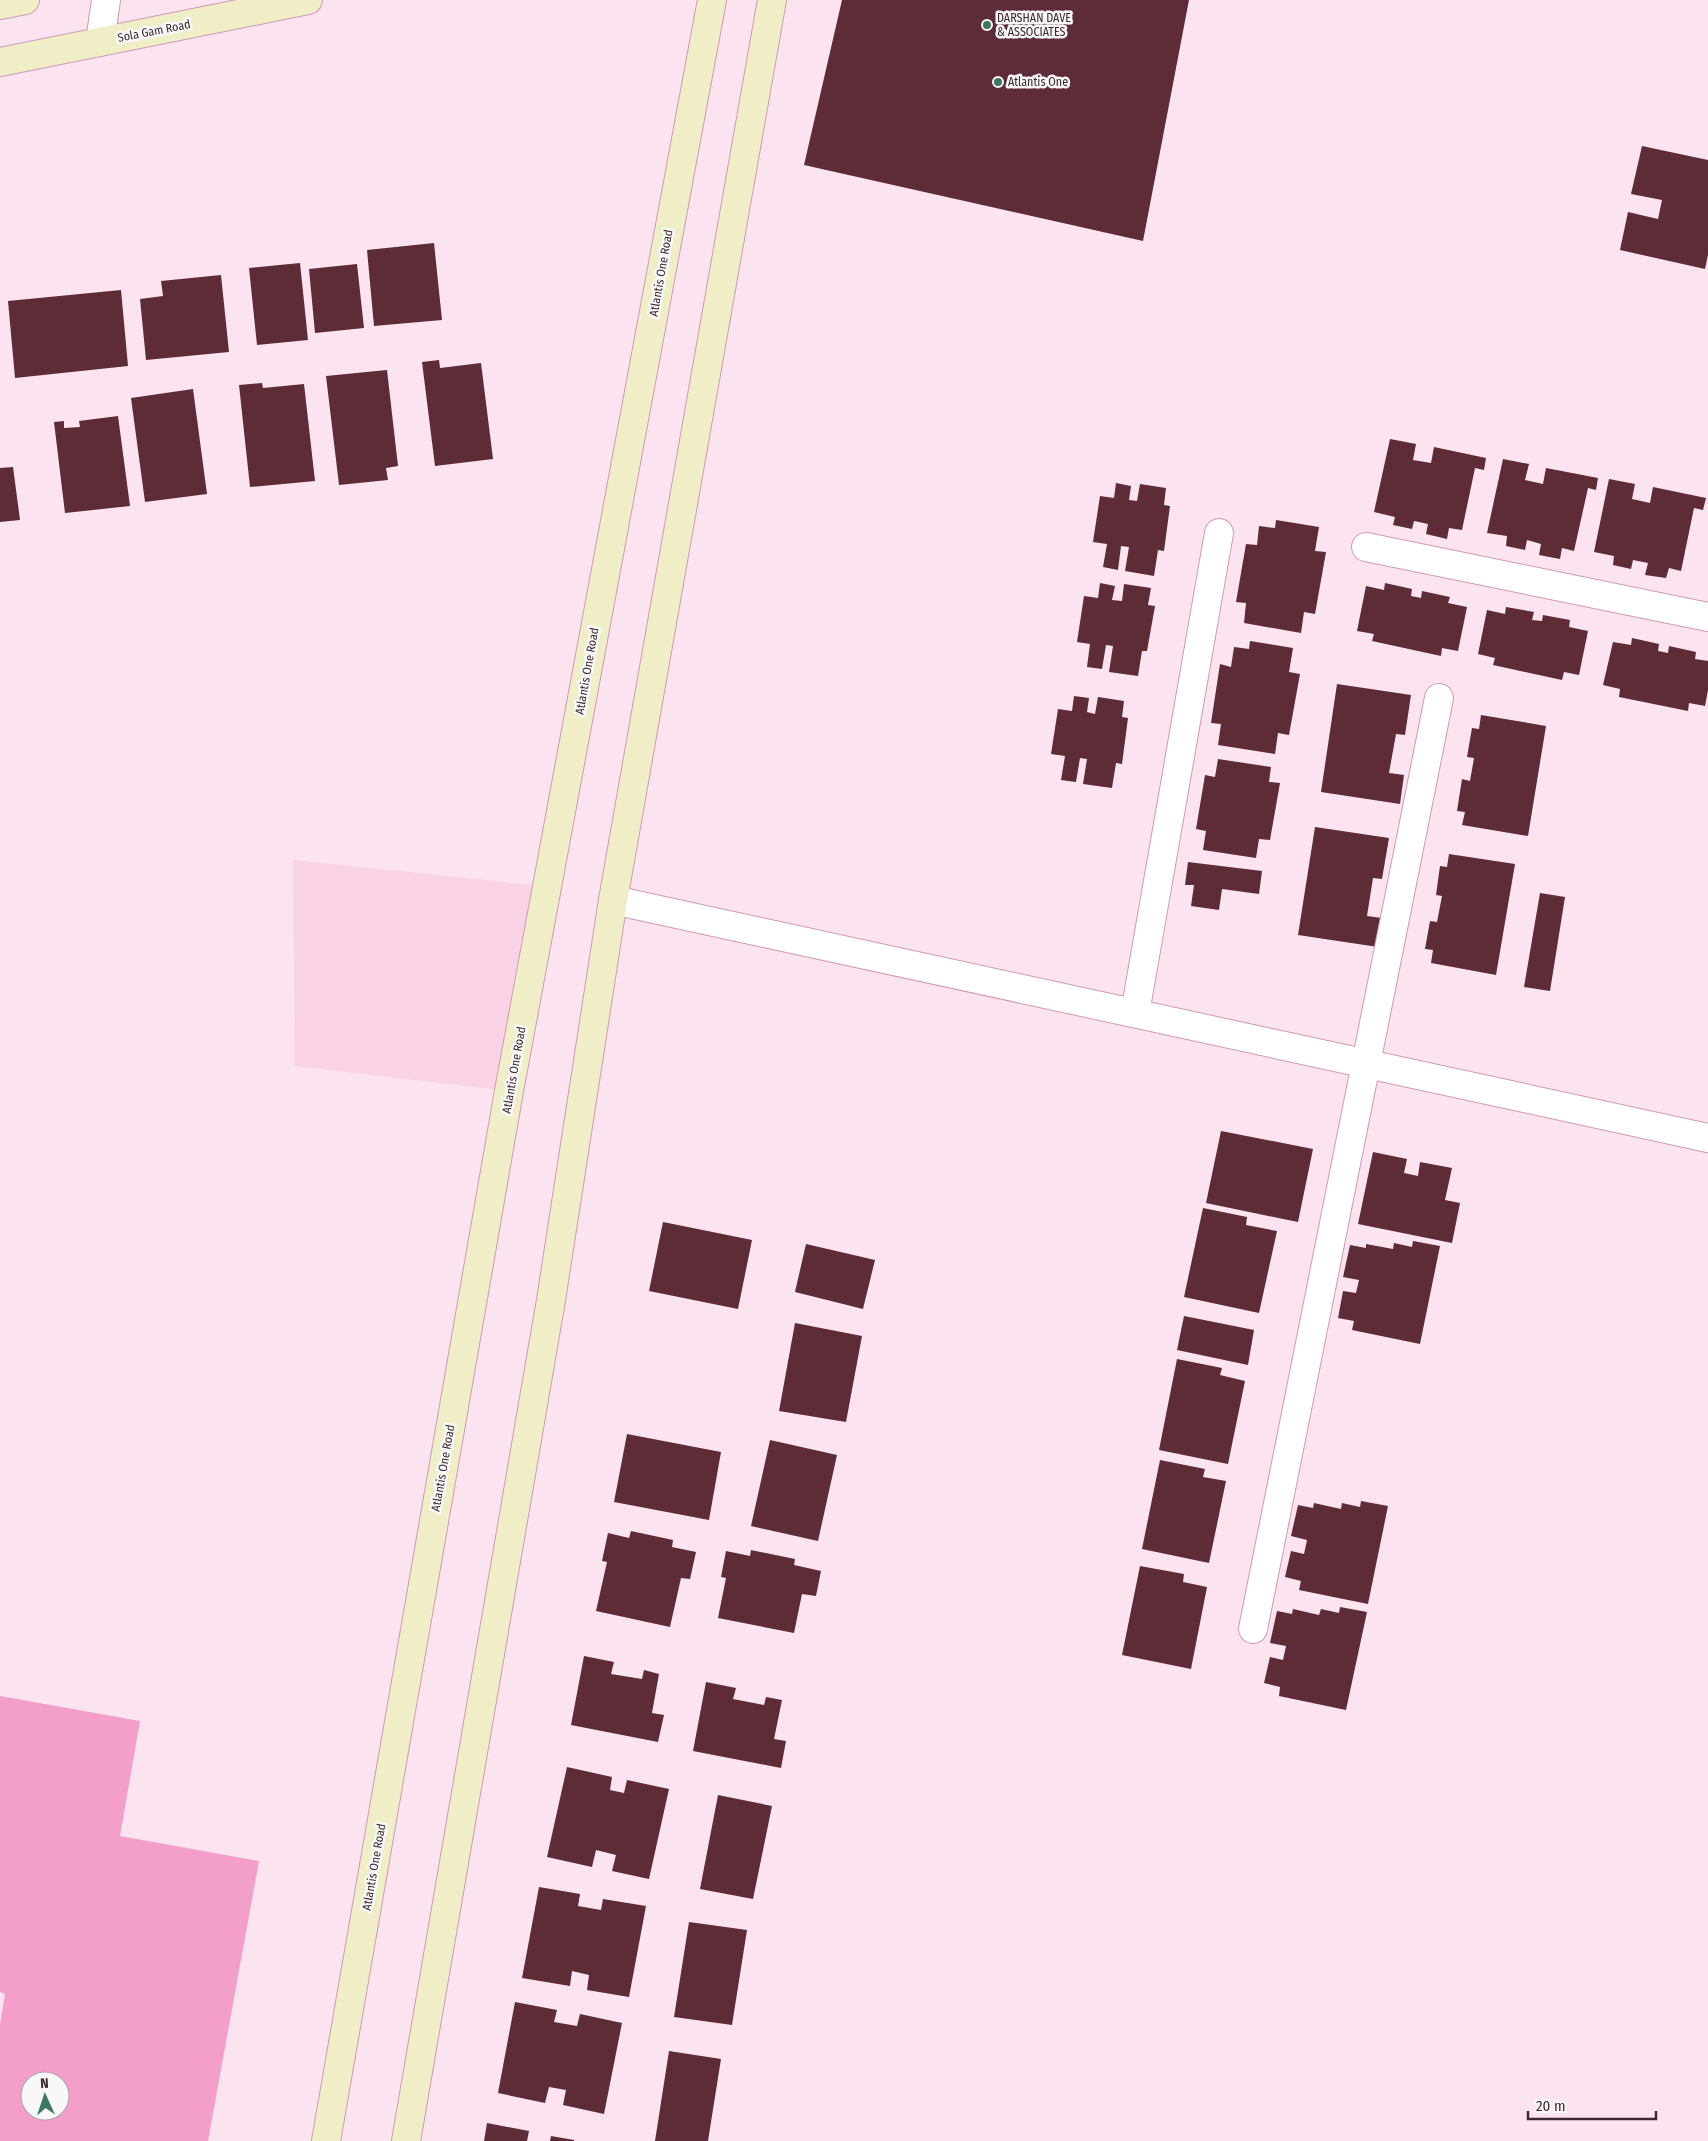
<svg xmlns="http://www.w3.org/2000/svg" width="1708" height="2141" font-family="'Fira Sans Condensed',sans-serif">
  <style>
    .built { fill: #f9d2e5 }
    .green { fill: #f39fca; fill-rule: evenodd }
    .building { fill: #5e2c37 }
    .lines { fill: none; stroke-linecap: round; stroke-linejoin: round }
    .street-casing { stroke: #cf99b4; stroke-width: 30 }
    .secondary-casing { stroke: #cf99b4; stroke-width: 30 }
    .street { stroke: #fff; stroke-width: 28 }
    .secondary { stroke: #efeec7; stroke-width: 28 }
    .poi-dot { fill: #3b7761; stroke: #f8f8f8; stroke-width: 2 }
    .labels { text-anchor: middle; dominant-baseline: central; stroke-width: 5; stroke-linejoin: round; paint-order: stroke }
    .poi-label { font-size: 12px; fill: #3e2833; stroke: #f8f8f8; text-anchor: start }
    .street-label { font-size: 12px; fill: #3e2833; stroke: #f8f8f8 }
  </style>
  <rect width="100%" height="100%" fill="#fbe3ef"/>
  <path class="built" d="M293,860L533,885L509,1091L295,1066Z"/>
  <path class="green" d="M0,1696L140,1721L120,1836L259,1861L208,2141H0V2024L5,1994L0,1992ZM30,2081H60V2111H30Z"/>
  <path class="building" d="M842,0H1189L1143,241L804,165Z
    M1642,146L1708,160V255L1705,269L1620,250L1628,212L1658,219L1662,200L1631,194Z
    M434,243L442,320L374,326L367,250Z
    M300,263L308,340L257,345L249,268Z
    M357,264L364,328L315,333L309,269Z
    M221,275L229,352L146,360L140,299L163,296L161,281Z
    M121,290L128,366L15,378L8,301Z
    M439,360L440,368L481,363L493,459L435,466L422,362Z
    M387,370L398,466L386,468L388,480L339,485L326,376Z
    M262,383L263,388L304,384L315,481L250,487L239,385Z
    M193,389L207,494L145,502L131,398Z
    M118,416L130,506L65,513L54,422L64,421V428L80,427L79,421Z
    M1390,439L1416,444L1413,460L1431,463L1434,447L1486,458L1484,470L1475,468L1462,530L1449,528L1447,539L1426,534L1428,524L1414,521L1412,529L1393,525L1395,517L1374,512Z
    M1503,459L1529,464L1525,480L1543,484L1546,468L1598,478L1596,490L1588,488L1574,551L1562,548L1560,559L1539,555L1541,544L1527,540L1525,550L1506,546L1507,536L1487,533Z
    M13,467L20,520L0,522V468Z
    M1609,479L1635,484L1632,499L1650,503L1653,487L1706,498L1703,510L1694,508L1681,571L1669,568L1666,578L1645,575L1648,563L1633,560L1631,569L1613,565L1614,556L1594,552Z
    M1116,483L1131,486L1129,500L1137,501L1140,484L1166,488L1164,505L1170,506L1164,551L1158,550L1154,576L1125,571L1129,547L1121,546L1118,570L1103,567L1107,544L1093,542L1100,496L1114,498Z
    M1276,520L1319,527L1315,551L1326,552L1315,614L1304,612L1301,633L1244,623L1246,603L1236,602L1246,544L1257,545L1259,526L1275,528Z
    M1100,583L1115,586L1112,600L1122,601L1124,584L1151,588L1148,605L1155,606L1147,651H1142L1138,676L1109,672L1113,646L1106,645L1102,669L1087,667L1090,644L1077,642L1084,596L1098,598Z
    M1385,583L1412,589L1411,596L1421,598L1422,591L1450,597L1448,603L1467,607L1458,651L1442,648L1441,656L1372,641L1374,634L1357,631L1366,586L1384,590Z
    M1506,607L1534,612L1532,620L1542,621L1543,615L1570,620L1569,627L1588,631L1579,675L1564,672L1562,680L1493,665L1495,658L1478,654L1487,610L1505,614Z
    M1632,638L1659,644L1658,651L1668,653L1669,646L1696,652L1695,659L1708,661V690L1705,706L1689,703L1688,711L1619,697L1620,689L1603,685L1613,642L1631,645Z
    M1250,641L1293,648L1289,672L1300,674L1289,735L1278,733L1275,754L1218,745L1221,724L1211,723L1220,664L1231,667L1234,647L1249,649Z
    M1337,684L1411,695L1405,735L1396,734L1389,773L1404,775L1400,804L1321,792Z
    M1074,696L1089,698L1087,712L1095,714L1098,697L1124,701L1122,717L1128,718L1122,764L1116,763L1112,788L1083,784L1087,759L1080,758L1076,782L1061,780L1065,756L1051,754L1058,709L1072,711Z
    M1481,715L1546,726L1528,836L1462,825L1465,812L1457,811L1462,779L1470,781L1474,758L1467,757L1472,728L1479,729Z
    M1218,759L1271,767L1269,782L1280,783L1270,840L1259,839L1256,858L1203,850L1206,831L1196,829L1205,775L1215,777Z
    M1315,827L1389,838L1382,879L1373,878L1367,916L1382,918L1378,947L1298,935Z
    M1449,854L1515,864L1496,975L1431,963L1433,950L1425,949L1430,921L1437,922L1442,896L1436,895L1440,866L1447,867Z
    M1188,862L1262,871L1259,894L1222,889L1219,910L1191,906L1194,885H1185Z
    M1540,893L1565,897L1550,991L1524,987Z
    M1221,1131L1313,1149L1298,1222L1206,1203Z
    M1373,1152L1407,1159L1404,1173L1418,1176L1420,1162L1452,1168L1445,1200L1460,1203L1452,1243L1358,1224Z
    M1203,1208L1247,1217L1246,1225L1277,1231L1259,1313L1184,1297Z
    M663,1222L752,1240L738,1309L649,1291Z
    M1413,1241L1440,1246L1420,1344L1352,1330L1354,1321L1338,1318L1343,1291L1356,1293L1359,1280L1343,1277L1350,1245L1366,1248V1244L1393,1249L1394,1243L1412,1247Z
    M806,1244L875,1260L863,1309L795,1292Z
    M1184,1316L1254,1330L1248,1365L1177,1350Z
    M795,1323L862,1336L846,1422L779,1411Z
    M1177,1359L1222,1368L1220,1375L1245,1381L1228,1464L1159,1450Z
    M627,1434L721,1452L709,1520L614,1502Z
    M770,1440L837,1455L818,1541L751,1526Z
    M1160,1460L1205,1469L1203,1477L1226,1481L1209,1563L1142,1549Z
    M1361,1501L1388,1506L1368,1604L1299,1590L1301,1581L1285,1577L1291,1551L1304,1554L1307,1540L1291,1536L1298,1505L1313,1508L1314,1503L1341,1509L1342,1503L1360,1507Z
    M631,1531L673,1540L672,1547L696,1552L690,1579L681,1578L670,1627L596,1611L607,1562L602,1561L608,1533L629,1538Z
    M751,1550L795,1559L794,1565L821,1571L816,1596L802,1594L794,1633L718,1618L726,1578L721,1577L726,1551L750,1556Z
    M1140,1566L1184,1574L1183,1582L1207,1587L1191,1669L1122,1655Z
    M1340,1607L1367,1612L1346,1710L1279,1696L1280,1687L1264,1683L1270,1657L1283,1660L1286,1646L1270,1643L1277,1611L1292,1614L1293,1609L1319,1615L1321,1609L1339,1613Z
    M584,1656L614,1662L611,1674L642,1679L644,1670L659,1674L652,1713L664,1715L658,1742L571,1725Z
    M706,1682L736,1688L733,1699L764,1705L766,1697L782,1700L774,1739L786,1741L781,1768L693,1751Z
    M567,1767L612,1777L610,1790L624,1793L627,1780L669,1789L649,1879L612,1871L616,1855L596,1850L592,1867L547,1857Z
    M718,1795L772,1806L753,1899L700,1889Z
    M539,1887L580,1894L578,1906L601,1910L603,1899L646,1906L629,1997L587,1990L589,1975L572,1971L570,1986L522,1978Z
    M689,1922L747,1930L732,2025L674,2017Z
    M515,2002L557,2010L554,2022L577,2026L580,2014L622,2023L604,2114L563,2105L566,2090L549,2087L545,2103L498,2093Z
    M669,2051L721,2059L708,2141H655Z
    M487,2123L529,2131L527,2141H484Z
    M551,2136L574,2140V2141H550Z"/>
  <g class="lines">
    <defs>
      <path id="street" d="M100,42L106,0
        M1366,547L1708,617
        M613,900L1708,1138
        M1135,1013L1219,533
        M1253,1629L1439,698"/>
      <path id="secondary" d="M0,5L25,0
        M0,62L308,0
        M326,2141L509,1091L712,0
        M406,2141L551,1300L613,900L772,0"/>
    </defs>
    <use href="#street" class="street-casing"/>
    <use href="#secondary" class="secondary-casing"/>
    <use href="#street" class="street"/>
    <use href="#secondary" class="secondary"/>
  </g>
  <g class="poi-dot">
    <circle cx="987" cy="25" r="5"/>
    <circle cx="998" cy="82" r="5"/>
  </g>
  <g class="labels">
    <g class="poi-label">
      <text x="997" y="18">DARSHAN DAVE<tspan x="997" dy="14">&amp; ASSOCIATES</tspan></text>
      <text x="1008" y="82">Atlantis One</text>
    </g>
    <g class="street-label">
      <text transform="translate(154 31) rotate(-11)">Sola Gam Road</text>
      <text transform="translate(661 273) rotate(-80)">Atlantis One Road</text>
      <text transform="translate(587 671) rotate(-80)">Atlantis One Road</text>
      <text transform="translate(514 1070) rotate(-80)">Atlantis One Road</text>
      <text transform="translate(443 1468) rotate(-80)">Atlantis One Road</text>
      <text transform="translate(374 1867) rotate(-80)">Atlantis One Road</text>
    </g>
  </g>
  <g transform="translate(45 2096) rotate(357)"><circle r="24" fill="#f8f8f8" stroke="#aea5a9"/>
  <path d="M0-4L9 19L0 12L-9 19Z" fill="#3b7761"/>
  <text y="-8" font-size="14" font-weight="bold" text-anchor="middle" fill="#3e2833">N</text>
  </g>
  <path d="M1528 2111v8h128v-8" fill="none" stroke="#3e2833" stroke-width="2.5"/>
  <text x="1536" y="2111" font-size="15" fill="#3e2833" stroke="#f8f8f8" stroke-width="4" paint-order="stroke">20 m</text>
</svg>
